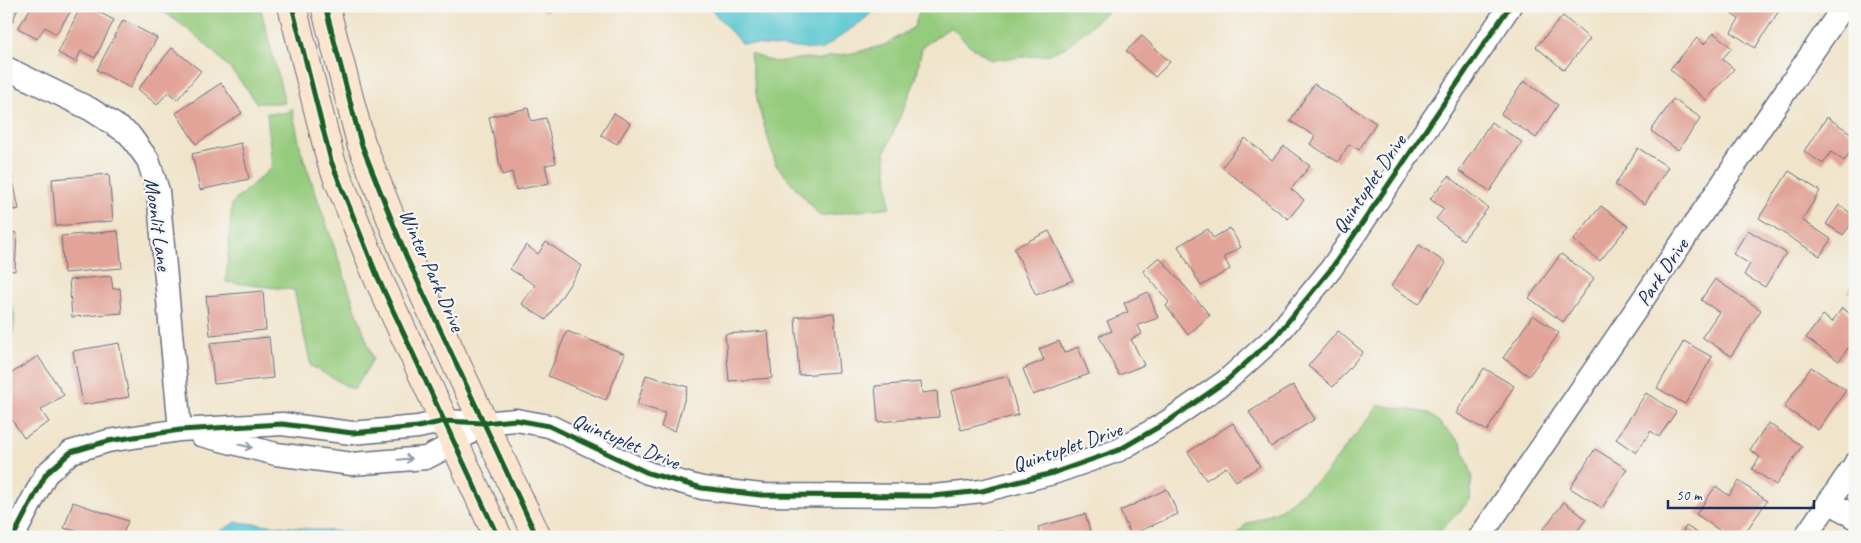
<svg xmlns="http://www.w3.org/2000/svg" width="1861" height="543" font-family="Caveat,sans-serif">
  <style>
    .green { fill: #95cb7d; stroke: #587d6e }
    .water { fill: #5ac7d1; stroke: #3a7b98 }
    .building { fill: #e2a499 }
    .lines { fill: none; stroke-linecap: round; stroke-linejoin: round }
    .street-casing { stroke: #666e84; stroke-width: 25 }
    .secondary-casing { stroke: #666e84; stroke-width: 30 }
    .street { stroke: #fff; stroke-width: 22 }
    .secondary { stroke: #fce5cf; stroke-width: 28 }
    .cycleway-casing { stroke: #f6f6f2; stroke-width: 8 }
    .cycleway { stroke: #1b5e20; stroke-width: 5 }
    .oneway { stroke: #8d97ae }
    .labels { text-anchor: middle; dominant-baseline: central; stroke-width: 4.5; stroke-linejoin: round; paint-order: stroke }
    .street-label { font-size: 21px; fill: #1b2f5e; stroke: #f6f6f2 }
  </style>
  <rect width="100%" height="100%" fill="#f6f6f2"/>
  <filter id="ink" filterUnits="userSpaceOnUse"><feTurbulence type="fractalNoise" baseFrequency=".02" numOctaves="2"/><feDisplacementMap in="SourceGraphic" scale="10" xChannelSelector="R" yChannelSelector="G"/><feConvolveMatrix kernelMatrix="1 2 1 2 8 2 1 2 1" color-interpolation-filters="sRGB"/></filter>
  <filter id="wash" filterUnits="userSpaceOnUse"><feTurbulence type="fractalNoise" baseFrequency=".0096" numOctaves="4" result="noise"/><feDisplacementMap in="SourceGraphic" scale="20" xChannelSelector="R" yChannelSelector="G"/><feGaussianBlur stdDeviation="1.12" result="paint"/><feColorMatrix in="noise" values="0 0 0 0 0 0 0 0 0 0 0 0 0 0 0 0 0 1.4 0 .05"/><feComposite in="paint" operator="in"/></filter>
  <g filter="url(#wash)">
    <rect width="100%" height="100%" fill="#f0e4ca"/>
    <path class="green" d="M155,6H260L285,103H257C230,64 196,32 155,6Z
      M921,6H1106V13L1066,47L1046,55L991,60L968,44L951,27L922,47L916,79L885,152L890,207L820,216L776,165L758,105L750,53L774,62L806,58L821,60L830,56L849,54L885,45L914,27Z
      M292,108L301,151L373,359L354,390L311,366L294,290L226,282L232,203L272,167L267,113H285Z
      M6,297C19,311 15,333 6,349Z
      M1379,405L1429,413L1461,443L1472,475L1470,500L1436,536L1236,537L1245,525L1281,509L1323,476Z"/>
    <path class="water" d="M708,6H878L865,19L821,50L741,43Z
      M237,522L396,537H209Z"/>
    <g id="blocks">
      <path class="building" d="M6,6H19L11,25L6,23Z
        M32,6H74L56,34L45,27L37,39L18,28Z
        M81,6H87L114,20L95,58L81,51L76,62L58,53Z
        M541,6H555L544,12Z
        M1734,6H1782L1755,48L1731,32L1739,19L1730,13Z
        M1563,16L1590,39L1564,70L1536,47Z
        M123,20L157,38L130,88L97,70Z
        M1714,33L1732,48L1722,59L1734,69L1706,100L1670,69L1697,38L1704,44Z
        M1142,36L1170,62L1155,77L1126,51Z
        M172,48L201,71L177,100L168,92L157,105L138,89Z
        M1524,81L1558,105L1536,138L1501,114Z
        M221,83L242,113L196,144L176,113Z
        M1314,84L1376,123L1359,150L1349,144L1338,162L1310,144L1315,136L1290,121Z
        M1673,99L1701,118L1678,150L1651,131Z
        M528,108L531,121L546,118L556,163L545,165L549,183L516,190L512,172L502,175L489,117Z
        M614,113L630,123L617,144L601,135Z
        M1827,117L1855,136V145L1844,161L1831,152L1823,164L1804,151Z
        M1491,122L1522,142L1490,191L1459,171Z
        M1245,138L1272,160L1284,146L1310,166L1291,189L1304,200L1288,219L1222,167Z
        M241,143L249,179L200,190L192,154Z
        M1638,148L1668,167L1645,204L1615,185Z
        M11,171L19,209L6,211V172Z
        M1789,171L1820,191L1802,220L1831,239L1820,256L1759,218Z
        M109,174L113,221L56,226L52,179Z
        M1449,176L1488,208L1463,240L1436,219L1444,209L1430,199Z
        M1839,205L1855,216V219L1843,235L1826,224Z
        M1601,206L1628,226L1600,261L1573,240Z
        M1230,228L1241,247L1224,257L1230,269L1201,286L1178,246L1208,229L1213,238Z
        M1748,230L1786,253L1765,287L1744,275L1750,264L1733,254Z
        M118,231L122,268L64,273L61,236Z
        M1049,231L1073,280L1036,295L1014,248Z
        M6,232L17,233L15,271L6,270Z
        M546,242L582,266L546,320L522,304L535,285L510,269L526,245L538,254Z
        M1419,245L1446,263L1419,304L1391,286Z
        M1561,254L1594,278L1563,322L1529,298Z
        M1159,257L1210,315L1188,335L1166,306L1169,302L1143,271Z
        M111,276L113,289L120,288L122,313L72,317L69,280Z
        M1715,279L1761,310L1731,356L1702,337L1719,312L1701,300Z
        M1855,283V297L1848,292Z
        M263,291L266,330L210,335L206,296Z
        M1148,292L1158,318L1138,325L1142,334L1131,339L1144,365L1119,375L1099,336L1112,331L1107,321L1128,312L1124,303Z
        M1842,308L1855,317V352L1848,348L1839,361L1806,338L1823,315L1832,322Z
        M834,313L839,372L799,375L795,317Z
        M1533,315L1559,333L1529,376L1503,358Z
        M567,331L625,354L606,400L548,376Z
        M768,331L772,378L729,381L725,334Z
        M1338,331L1363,352L1333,387L1308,366Z
        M269,337L273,378L214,384L210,343Z
        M1059,341L1064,353L1078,347L1089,374L1033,395L1023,369L1044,360L1039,349Z
        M1684,341L1712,357L1685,404L1657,388Z
        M119,343L129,397L83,405L73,351Z
        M38,356L64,395L41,410L49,422L24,438L6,411V377Z
        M1811,367L1846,390L1818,430L1784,407Z
        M1484,368L1514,386L1487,431L1456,413Z
        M646,375L688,387L675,431L661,427L665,413L637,405Z
        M1008,376L1018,415L961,430L951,391Z
        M921,382L922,393L937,391L939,417L878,422L875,386Z
        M1293,385L1315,419L1271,447L1249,412Z
        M1646,393L1676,412L1659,437L1651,431L1636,453L1616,439Z
        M1233,423L1260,466L1236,481L1226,467L1206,480L1188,452Z
        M1768,423L1802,446L1776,485L1752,469L1760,457L1750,450Z
        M1595,449L1627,469L1602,508L1570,488Z
        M1739,481L1767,501L1742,537H1729L1696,514L1716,486L1729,496Z
        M1167,489L1178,514L1131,535L1120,511Z
        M73,502L128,521L122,537H77L79,532L64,528Z
        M1564,502L1586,519L1573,537H1537Z
        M1085,514L1092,537H1040L1038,527Z
        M1686,526L1704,537H1680Z
        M1003,531V537H958V535Z"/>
    </g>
  </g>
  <g filter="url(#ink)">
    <use href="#blocks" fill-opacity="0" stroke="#666e84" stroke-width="1"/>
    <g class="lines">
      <defs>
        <path id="street" d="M6,68L90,109L129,134L148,160L158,191L180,430
          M201,435L276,454L352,464L426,458L455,443L469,433
          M1829,501L1855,518
          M13,537L46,474L71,452L108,441L180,430L282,424L352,433L418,427L445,421L483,423L516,420L549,426L648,473L702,488L761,495L934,496L982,491L1053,473L1119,450L1167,422L1226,381L1277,335L1331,269L1510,6
          M1480,537L1844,6
          M1805,537L1855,464"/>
        <path id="secondary" d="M292,6L331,161L378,278L498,537
          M325,6L361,143L406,256L537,537"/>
      </defs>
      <use href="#street" class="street-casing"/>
      <use href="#secondary" class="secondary-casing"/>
      <use href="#street" class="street"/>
      <use href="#secondary" class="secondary"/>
      <defs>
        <path id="cycleway" d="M292,6L331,161L378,278L498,537
          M325,6L361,143L406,256L537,537
          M13,537L46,474L71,452L108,441L180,430L282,424L352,433L418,427L445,421L483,423L516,420L549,426L648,473L702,488L761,495L934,496L982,491L1053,473L1119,450L1167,422L1226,381L1277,335L1331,269L1510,6"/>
      </defs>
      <use href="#cycleway" class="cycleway-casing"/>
      <use href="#cycleway" class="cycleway"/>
    </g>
    <defs><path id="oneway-shaft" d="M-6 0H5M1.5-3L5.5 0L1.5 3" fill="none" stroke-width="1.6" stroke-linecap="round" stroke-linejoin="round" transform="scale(1.25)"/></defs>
    <g class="oneway">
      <use href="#oneway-shaft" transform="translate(245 446) rotate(14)"/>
      <use href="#oneway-shaft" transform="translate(405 459) rotate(-5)"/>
    </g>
  </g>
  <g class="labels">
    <g class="street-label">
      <text transform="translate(1369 184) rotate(-56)">Quintuplet Drive</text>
      <text transform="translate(158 224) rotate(82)">Moonlit Lane</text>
      <text transform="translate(432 270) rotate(66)">Winter Park Drive</text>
      <text transform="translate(1662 272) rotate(-56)">Park Drive</text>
      <text transform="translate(626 441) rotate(23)">Quintuplet Drive</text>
      <text transform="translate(1067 447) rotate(-19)">Quintuplet Drive</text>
    </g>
  </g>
  <rect width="1861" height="543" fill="none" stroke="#f6f6f2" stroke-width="25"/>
  <path d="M1668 500v8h146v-8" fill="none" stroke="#1b2f5e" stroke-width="2.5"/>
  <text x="1676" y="500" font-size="15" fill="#1b2f5e" stroke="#f6f6f2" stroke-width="4" paint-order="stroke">50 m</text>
</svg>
